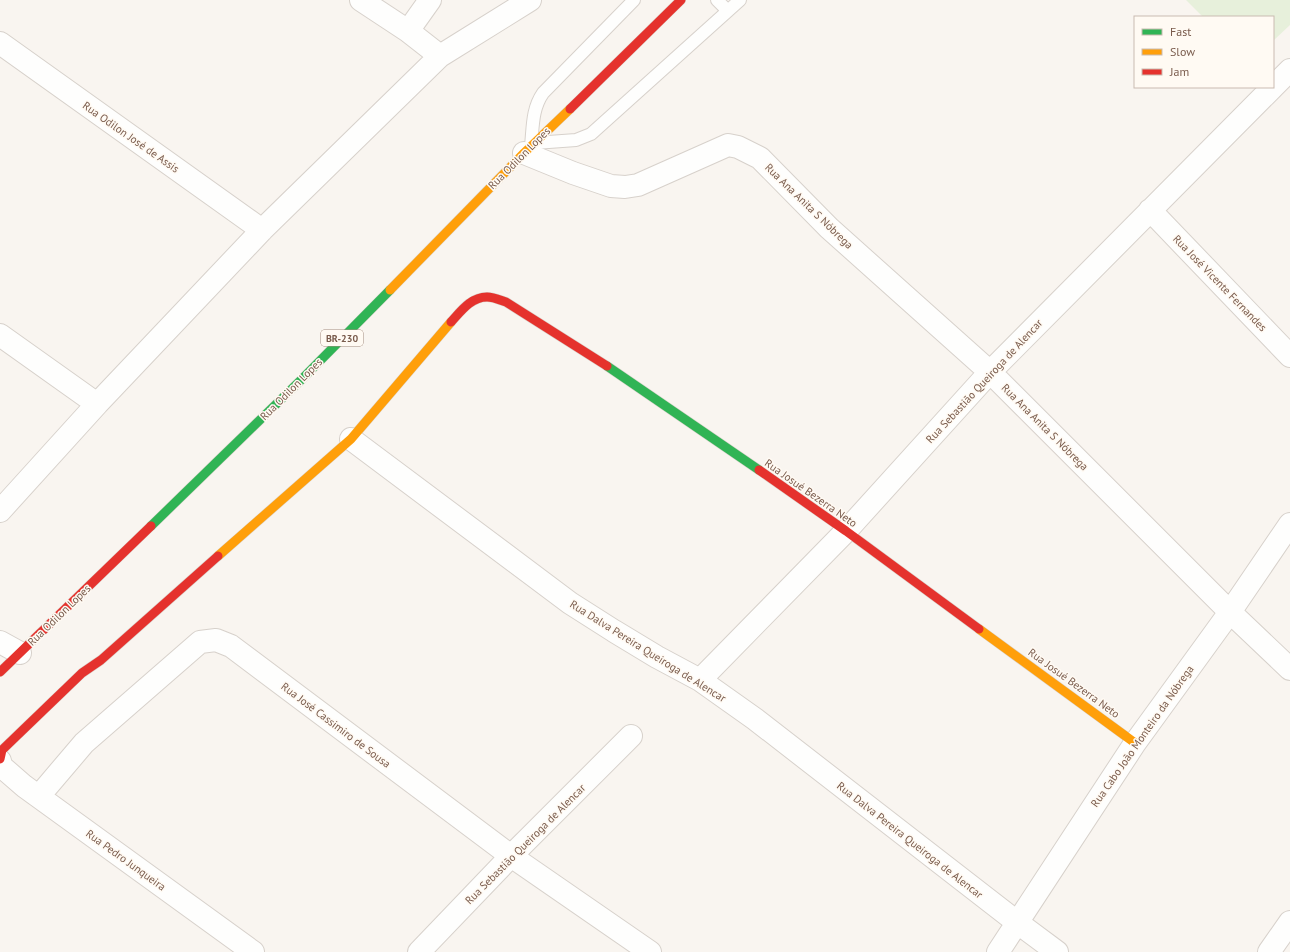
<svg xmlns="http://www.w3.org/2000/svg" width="1290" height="952" font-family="'PT Sans',sans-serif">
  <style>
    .green { fill: #e7f0db }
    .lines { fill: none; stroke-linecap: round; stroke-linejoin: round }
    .lane-casing { stroke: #d7d1cb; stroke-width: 14 }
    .street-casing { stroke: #d7d1cb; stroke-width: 24 }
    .fast-casing { stroke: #d9d2cb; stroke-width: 10 }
    .slow-casing { stroke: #d9d2cb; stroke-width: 10 }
    .jam-casing { stroke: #d9d2cb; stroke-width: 10 }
    .lane { stroke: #fefefd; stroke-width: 12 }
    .street { stroke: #fefefd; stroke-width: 22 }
    .fast { stroke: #30b455; stroke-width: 9 }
    .slow { stroke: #ff9f0a; stroke-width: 9 }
    .jam { stroke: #e5322d; stroke-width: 9 }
    .labels { text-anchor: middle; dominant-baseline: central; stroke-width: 3; stroke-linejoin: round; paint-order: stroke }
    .shield { fill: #fffaf3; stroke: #a28b7f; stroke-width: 1 }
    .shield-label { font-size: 10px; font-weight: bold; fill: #7a5c4d }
    .street-label { font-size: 11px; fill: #7a5c4d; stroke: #fffaf3 }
  </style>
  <rect width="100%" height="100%" fill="#f9f5f0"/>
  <path class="green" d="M1186,0H1290V25L1273,41V17H1203Z"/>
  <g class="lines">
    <defs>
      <path id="lane" d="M717,0L728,11
        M535,143L576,140L591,134L740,0
        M531,146C533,126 532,109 543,93L634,0"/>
      <path id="street" d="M361,0L408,31L440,56
        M408,31L430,0
        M0,43L262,230
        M1273,87L1290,70
        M524,153L573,173L611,186L625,187L638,185L728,145L738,147L760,158L829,228L990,372L1230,612L1290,669
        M1150,210L1290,356
        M0,335L97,404
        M351,439L570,603L614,631L657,657L700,680L755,719L1018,923L1057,952
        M0,511L97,404L262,230L440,56L530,0
        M0,642L20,653
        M700,680L846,531L990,372L1273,87
        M0,761L1,766L24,786L253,952
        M39,796L84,743L200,642L216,640L231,646L511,856L650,952
        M419,952L511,856L631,736
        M998,952L1135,743L1230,612L1290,524
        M1269,952L1290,922"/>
      <path id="fast" d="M607,366L759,470
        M151,526L302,379L390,290"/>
      <path id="slow" d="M390,290L524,153L570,109
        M218,556L351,439L451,322
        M979,629L1135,743"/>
      <path id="jam" d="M570,109L681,0
        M451,322C461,311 471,297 487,297C493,297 500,300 506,302L607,366
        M759,470L846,531L979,629
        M0,672L151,526
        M0,759L2,750L82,673L101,660L218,556"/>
    </defs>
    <use href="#lane" class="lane-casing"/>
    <use href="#street" class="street-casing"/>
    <use href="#fast" class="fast-casing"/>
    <use href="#slow" class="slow-casing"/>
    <use href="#jam" class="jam-casing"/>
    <use href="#lane" class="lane"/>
    <use href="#street" class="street"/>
    <use href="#fast" class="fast"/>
    <use href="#slow" class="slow"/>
    <use href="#jam" class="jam"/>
  </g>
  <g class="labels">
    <rect class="shield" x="321" y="330" width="42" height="16" rx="3"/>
    <g class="shield-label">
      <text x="342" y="338">BR-230</text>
    </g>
    <g class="street-label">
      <text transform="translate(131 137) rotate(35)">Rua Odilon José de Assis</text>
      <text transform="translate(519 158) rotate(-45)">Rua Odilon Lopes</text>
      <text transform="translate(809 206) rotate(44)">Rua Ana Anita S Nóbrega</text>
      <text transform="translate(1220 283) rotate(46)">Rua José Vicente Fernandes</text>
      <text transform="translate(984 381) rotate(-47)">Rua Sebastião Queiroga de Alencar</text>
      <text transform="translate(291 389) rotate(-45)">Rua Odilon Lopes</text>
      <text transform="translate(1045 427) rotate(45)">Rua Ana Anita S Nóbrega</text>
      <text transform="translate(811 493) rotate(35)">Rua Josué Bezerra Neto</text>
      <text transform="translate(59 615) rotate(-44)">Rua Odilon Lopes</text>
      <text transform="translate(648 651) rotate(32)">Rua Dalva Pereira Queiroga de Alencar</text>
      <text transform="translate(1074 683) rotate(36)">Rua Josué Bezerra Neto</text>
      <text transform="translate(336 725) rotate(37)">Rua José Cassimiro de Sousa</text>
      <text transform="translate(1142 736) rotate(-55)">Rua Cabo João Monteiro da Nóbrega</text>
      <text transform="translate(910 840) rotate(38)">Rua Dalva Pereira Queiroga de Alencar</text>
      <text transform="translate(525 844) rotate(-45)">Rua Sebastião Queiroga de Alencar</text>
      <text transform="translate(126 860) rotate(36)">Rua Pedro Junqueira</text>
    </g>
  </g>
  <rect x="1134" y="16" width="140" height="72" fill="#fffaf3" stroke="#cabbb1"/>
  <rect x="1142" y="29" width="20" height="6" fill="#30b455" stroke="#cabbb1"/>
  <text x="1170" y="36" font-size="12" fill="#7a5c4d">Fast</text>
  <rect x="1142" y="49" width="20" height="6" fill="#ff9f0a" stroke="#cabbb1"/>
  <text x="1170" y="56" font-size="12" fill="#7a5c4d">Slow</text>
  <rect x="1142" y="69" width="20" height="6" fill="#e5322d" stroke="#cabbb1"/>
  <text x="1170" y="76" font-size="12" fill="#7a5c4d">Jam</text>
</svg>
